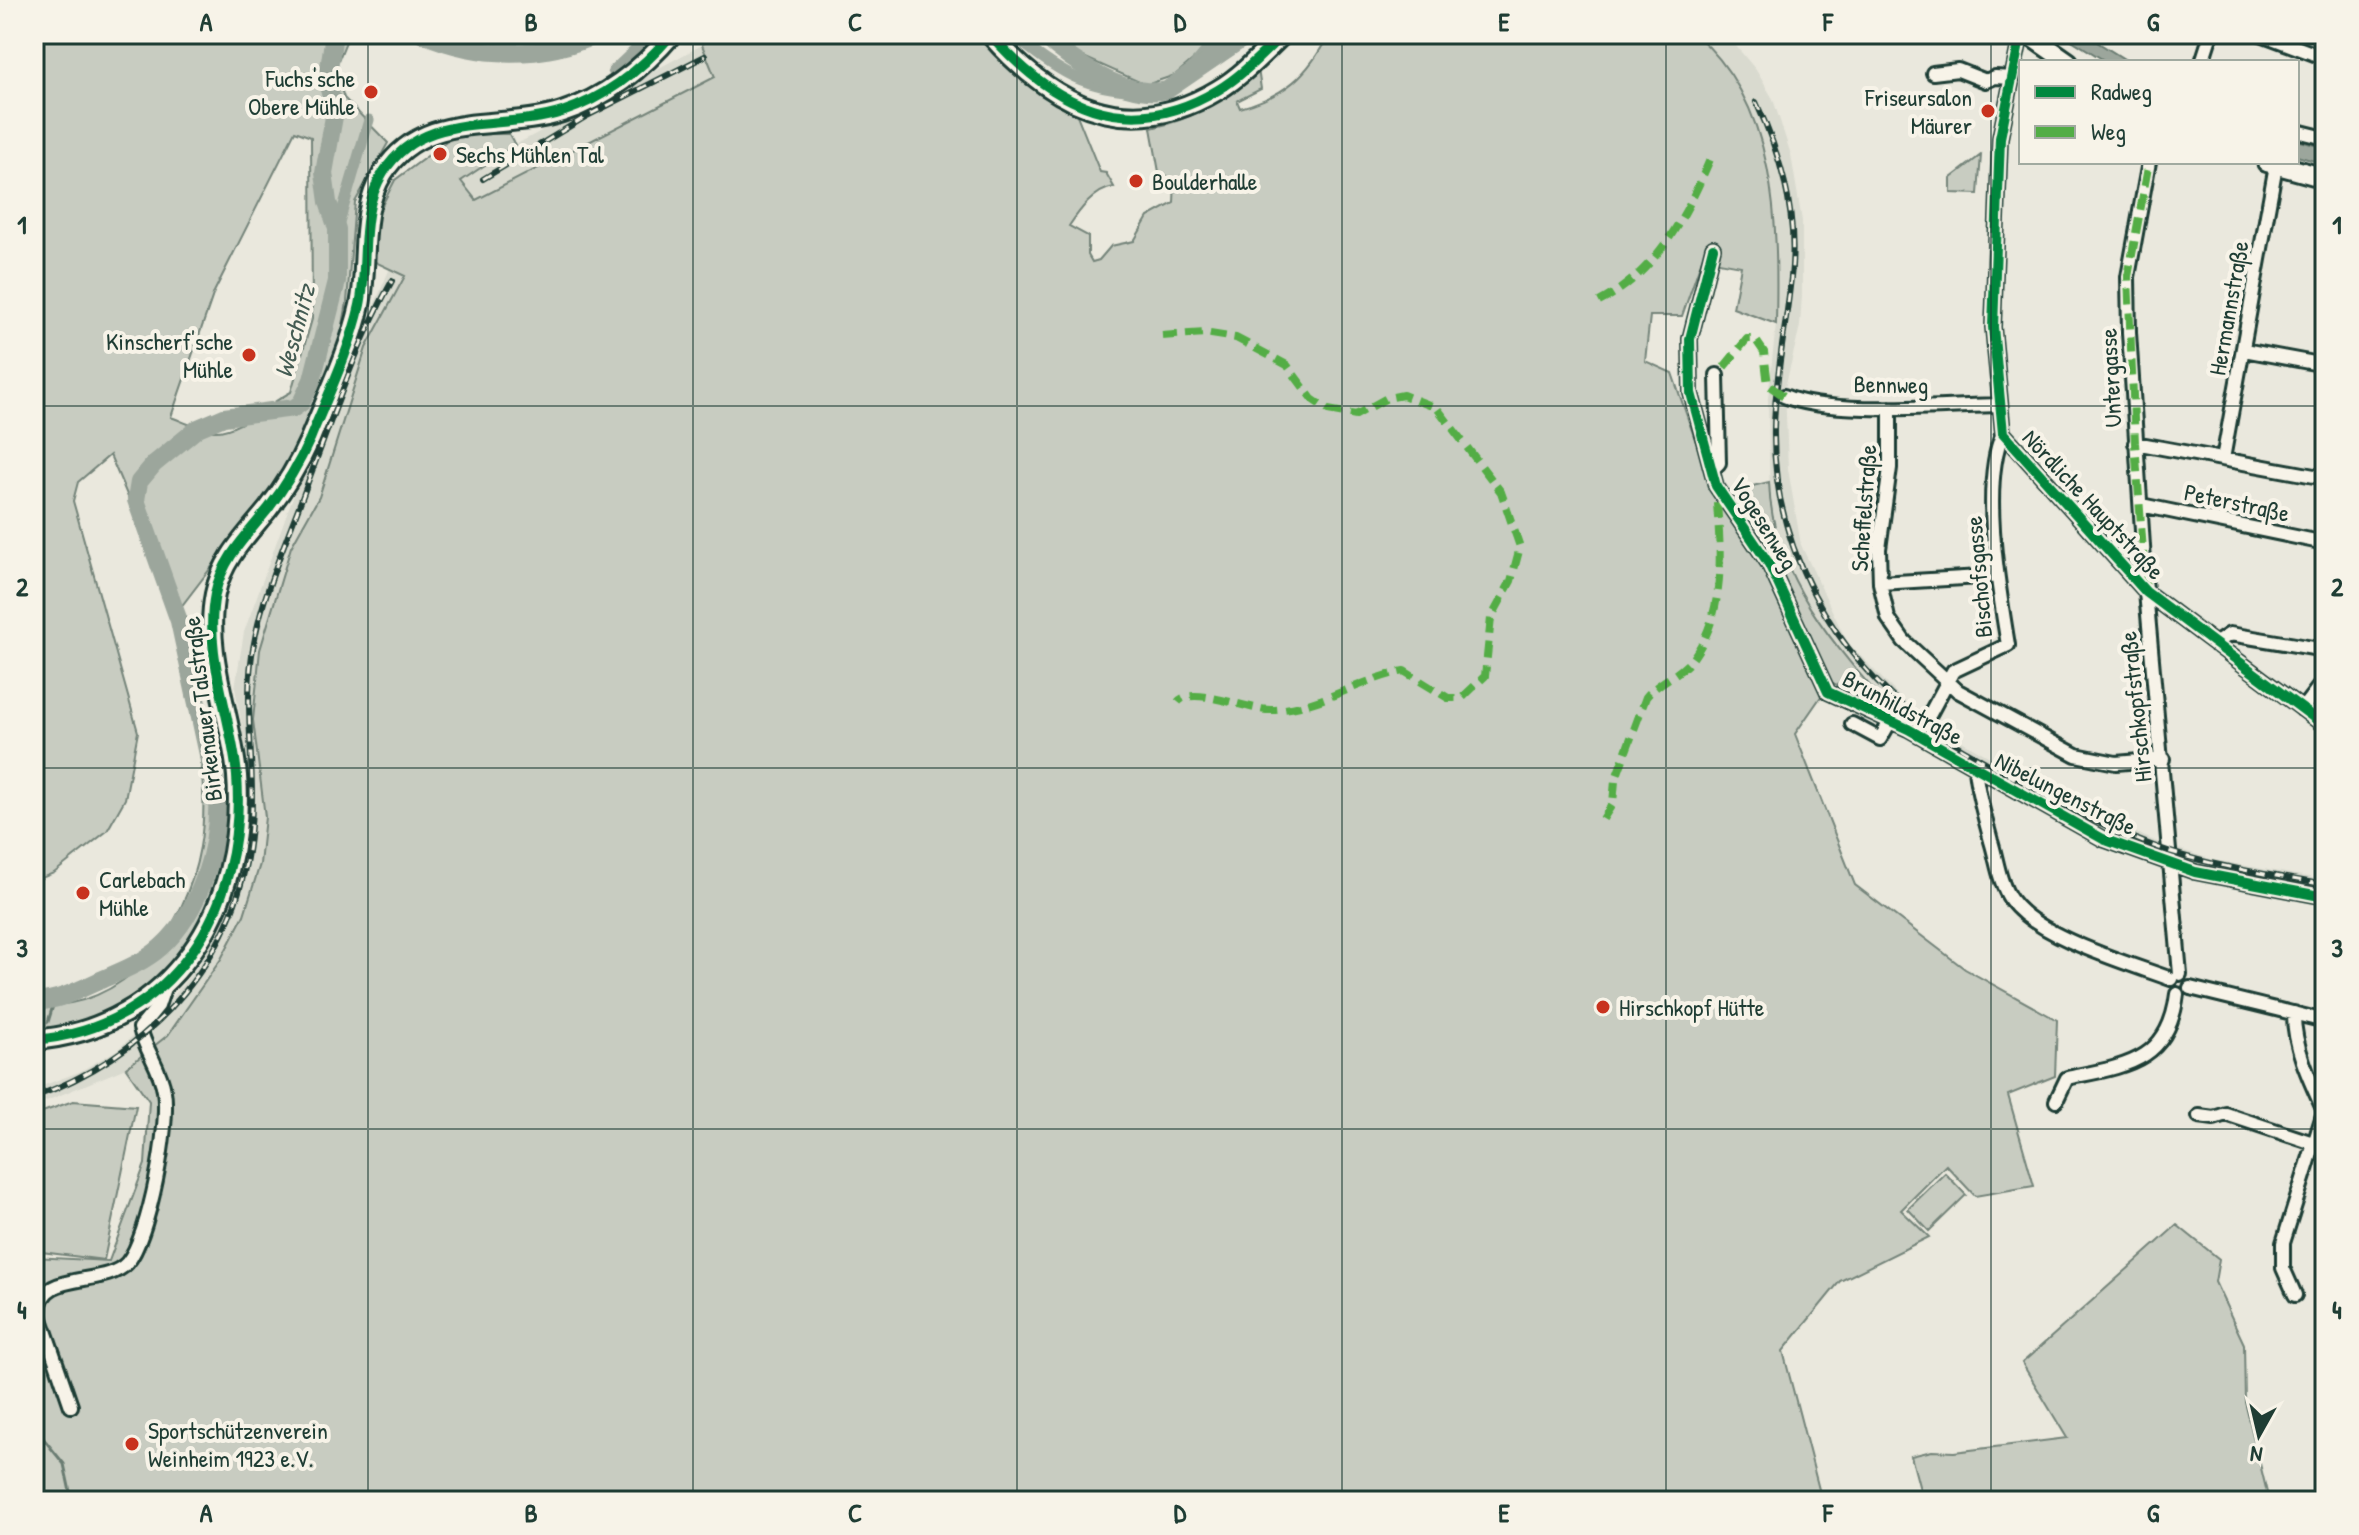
<svg xmlns="http://www.w3.org/2000/svg" width="2359" height="1535" font-family="'Patrick Hand',sans-serif">
  <style>
    .built { fill: #d9dacf }
    .green { fill: #c8ccc1; stroke: #74847a; stroke-width: 2; fill-rule: evenodd }
    .water { fill: #9ca69c; stroke: #6a7c72; stroke-width: 2 }
    .lines { fill: none; stroke-linecap: round; stroke-linejoin: round }
    .stream { stroke: #6a7c72; stroke-width: 3 }
    .canal { stroke: #9ca69c; stroke-width: 11 }
    .river { stroke: #9ca69c; stroke-width: 18 }
    .minor-casing { stroke: #1f3d34; stroke-width: 18 }
    .secondary-casing { stroke: #1f3d34; stroke-width: 24 }
    .minor { stroke: #f7f3e8; stroke-width: 12 }
    .secondary { stroke: #f7f3e8; stroke-width: 18 }
    .rail-casing { stroke: #1f3d34; stroke-width: 6 }
    .rail { stroke: #f7f3e8; stroke-width: 3; stroke-dasharray: 9; stroke-linecap: butt }
    .quiet { stroke: #52ad45; stroke-width: 8; stroke-dasharray: 16 8; stroke-linecap: butt }
    .cycleway-casing { stroke: #f7f3e8; stroke-width: 15 }
    .cycleway { stroke: #00873e; stroke-width: 10 }
    .grid { fill: none; stroke: #1f3d34; stroke-width: 2; stroke-opacity: 0.55 }
    .poi-dot { fill: #c8321e; stroke: #f7f3e8; stroke-width: 3 }
    .labels { text-anchor: middle; dominant-baseline: central; stroke-width: 8; stroke-linejoin: round; paint-order: stroke }
    .poi-label { font-size: 24px; fill: #1f3d34; stroke: #f7f3e8; text-anchor: start }
    .street-label { font-size: 24px; fill: #1f3d34; stroke: #f7f3e8 }
    .water-label { font-size: 26px; font-style: italic; fill: #445c53; stroke: #f7f3e8 }
    .neatline { fill: none; stroke: #1f3d34; stroke-width: 3 }
    .grid-label { font-size: 26px; text-anchor: middle; font-weight: bold; fill: #1f3d34 }
  </style>
  <rect width="100%" height="100%" fill="#eae8dd"/>
  <filter id="ink" filterUnits="userSpaceOnUse"><feTurbulence type="fractalNoise" baseFrequency=".0125" numOctaves="2"/><feDisplacementMap in="SourceGraphic" scale="16" xChannelSelector="R" yChannelSelector="G"/><feConvolveMatrix kernelMatrix="1 2 1 2 8 2 1 2 1" color-interpolation-filters="sRGB"/></filter>
  <g filter="url(#ink)">
    <path class="built" d="M1695,34H1726L1756,70L1773,99L1791,155L1802,221V295L1800,326L1785,388L1788,469L1801,545L1847,642L1903,700L1932,724L2075,806L2157,842L2213,860L2325,880V893L2211,873L2104,835L1894,713L1828,636L1798,589L1770,507L1768,398L1776,324L1759,135L1732,76Z
      M702,45L715,77L476,200L461,181L515,145Z
      M390,268L405,275L366,348L319,497L291,548L260,650L253,720L265,817L260,864L244,915L221,959L168,1035L126,1068L34,1106V1089L79,1072L117,1050L161,1011L202,961L226,916L243,859L247,823L246,749L235,688L244,632L291,502Z"/>
    <path class="green" d="M34,34H349L335,69L344,98L388,143L355,202L347,302L341,337L297,449L275,484L177,612L110,455L78,482L73,501L138,732L125,799L107,831L54,873L34,881ZM295,131L311,137L312,319L291,392C269,403 238,433 213,431C200,430 184,422 171,417L214,292Z
      M428,34H618C546,56 500,69 428,34Z
      M707,34H975C1007,66 1036,96 1077,115L1100,172L1106,173L1114,187C1094,190 1079,211 1069,226L1088,236V255L1092,262L1099,260L1111,246L1134,241L1148,217L1174,203L1175,180L1159,172L1151,128C1196,119 1225,99 1258,69L1261,89L1237,101L1240,108C1285,96 1308,75 1329,34H1695C1778,104 1778,226 1776,324L1733,308L1741,266L1702,259L1682,316H1650L1645,361L1672,373L1696,442L1723,493L1769,482C1771,575 1835,647 1894,713L1831,682L1795,734L1855,885L1965,969L2057,1020L2055,1076L2008,1095L2034,1186L1975,1196L1946,1165L1901,1210L1929,1237L1840,1281L1783,1351L1822,1501H34V1257L109,1261L145,1164L149,1101L126,1068L168,1035L221,959L244,915L260,864L265,817L253,720L260,650L291,547L319,497L366,348L405,276L373,261L377,215L395,180L457,134H509L515,145L461,181L476,200L715,77L702,45Z
      M1050,34H1223L1175,75L1146,85L1079,55Z
      M1981,155L1978,194L1951,193V178Z
      M196,712L220,714C232,797 233,885 180,954C172,965 164,980 153,988C118,1014 76,1025 34,1034V1005C126,1012 185,931 200,847C208,803 200,757 196,712Z
      M73,1101L136,1106L104,1260L34,1251V1115Z
      M1945,1173L1966,1195L1929,1231L1908,1209Z
      M2177,1225L2219,1259L2215,1282L2244,1344L2245,1402L2269,1501H1923L1911,1456L1932,1451L1954,1452L2067,1438L2022,1363Z"/>
    <path class="water" d="M2062,34H2084L2129,62H2107Z
      M2297,140L2325,148V164L2297,156Z"/>
    <g class="lines">
      <path class="stream" d="M48,1022L55,999
        M34,1427L64,1464L72,1501"/>
      <path class="canal" d="M1023,43C1062,74 1086,88 1137,91
        M613,71L652,34
        M1184,78L1220,34
        M337,229L369,120"/>
      <path class="river" d="M423,34C478,58 542,60 597,34
        M1042,34C1072,62 1125,99 1167,90L1249,34
        M34,1002C61,1000 79,990 103,979C124,970 144,962 161,947C200,912 220,846 217,796L179,621L136,500L139,482L154,464L198,428L224,417L294,408L301,403L312,380L337,281V229L328,202L324,173L335,111L327,82L334,34"/>
      <defs>
        <path id="minor" d="M2021,34L2000,138L1993,327L2003,433L2146,592L2325,726
          M2261,34L2325,58
          M2202,62L2211,34
          M1933,73L1958,70L1986,81L1995,77L2013,78
          M2297,131L2325,138
          M2149,162L2128,277L2129,332L2146,592L2180,974
          M1713,248L1690,339L1691,393L1716,486L1769,564L1828,692L1908,729L2103,839L2195,872L2325,897
          M2244,350L2325,365
          M1784,396C1830,416 1945,406 1998,405
          M1890,408V468L1879,549L1880,583L1888,618L1904,641L1958,691L2076,755L2116,763L2163,759
          M2135,443L2325,478
          M2223,459L2276,165
          M1713,469L1719,463L1717,375
          M2141,505L2325,543
          M1880,583L1997,576
          M2215,644L2230,634L2325,650
          M2302,709L2325,679
          M1930,714L1953,671L2008,645C1999,589 1980,484 2003,433
          M1852,724L1880,739L1891,720
          M1975,768C1977,793 1985,817 1991,841C1997,860 1999,883 2011,900C2037,937 2128,963 2171,979
          M2190,988L2325,1021
          M2294,1013C2293,1046 2311,1083 2325,1113
          M2056,1101L2067,1078C2124,1066 2169,1063 2177,994
          M2199,1116L2214,1118L2226,1114L2316,1144
          M2295,1295L2283,1268V1243L2324,1112
          M71,1406L39,1313C38,1269 104,1288 127,1263C149,1238 170,1124 164,1091C161,1069 145,1050 140,1028L158,1006L165,985"/>
        <path id="secondary" d="M990,34C1052,105 1127,145 1218,90C1242,76 1263,53 1283,34
          M2028,34L2068,62
          M2267,162L2325,178
          M34,1040C172,1029 247,907 237,776C232,717 203,653 215,594C222,559 246,536 268,509C285,487 299,464 310,439C327,397 350,350 360,305C369,261 358,213 383,173C424,108 500,132 562,112C605,98 643,68 672,34"/>
      </defs>
      <use href="#minor" class="minor-casing"/>
      <use href="#secondary" class="secondary-casing"/>
      <use href="#minor" class="minor"/>
      <use href="#secondary" class="secondary"/>
      <defs>
        <path id="rail" d="M1756,102C1780,154 1796,208 1792,266C1788,320 1775,373 1774,428C1772,546 1832,654 1925,724C1955,747 1990,764 2023,783C2071,809 2119,835 2171,852C2221,868 2274,875 2325,885
          M483,179L587,116L705,56
          M34,1097C153,1054 242,954 251,825C256,764 242,704 254,643C264,588 289,535 308,482C334,414 356,345 392,281"/>
      </defs>
      <use href="#rail" class="rail-casing"/>
      <use href="#rail" class="rail"/>
      <path class="quiet" d="M1599,302C1658,271 1686,216 1711,157
        M1162,336L1204,333L1236,338L1287,365L1312,399L1328,410L1356,415L1387,398L1403,395L1437,408L1501,492L1520,547L1511,581L1491,618L1485,676L1462,698H1448L1404,671C1359,680 1319,708 1273,710C1250,712 1192,684 1178,702
        M1724,367L1747,339H1755L1764,352L1768,385L1784,396
        M2146,592L2135,443L2128,277L2149,162
        M1603,819L1613,803L1615,781L1646,697C1659,681 1680,675 1693,658C1728,609 1720,546 1716,490"/>
      <defs>
        <path id="cycleway" d="M990,34C1052,105 1127,145 1218,90C1242,76 1263,53 1283,34
          M2021,34L2000,138L1993,327L2003,433L2146,592L2325,726
          M1713,248L1690,339L1691,393L1716,486L1769,564L1828,692L1908,729L2103,839L2195,872L2325,897
          M34,1040C172,1029 247,907 237,776C232,717 203,653 215,594C222,559 246,536 268,509C285,487 299,464 310,439C327,397 350,350 360,305C369,261 358,213 383,173C424,108 500,132 562,112C605,98 643,68 672,34"/>
      </defs>
      <use href="#cycleway" class="cycleway-casing"/>
      <use href="#cycleway" class="cycleway"/>
    </g>
  </g>
  <path class="grid" d="M368,34V1501M693,34V1501M1017,34V1501M1342,34V1501M1666,34V1501M1991,34V1501M34,406H2325M34,768H2325M34,1129H2325"/>
  <g class="poi-dot">
    <circle cx="371" cy="92" r="8"/>
    <circle cx="1988" cy="111" r="8"/>
    <circle cx="440" cy="154" r="8"/>
    <circle cx="1136" cy="181" r="8"/>
    <circle cx="249" cy="355" r="8"/>
    <circle cx="83" cy="893" r="8"/>
    <circle cx="1603" cy="1007" r="8"/>
    <circle cx="132" cy="1444" r="8"/>
  </g>
  <g class="labels">
    <g class="poi-label">
      <text x="355" y="78" text-anchor="end">Fuchs'sche<tspan x="355" dy="28">Obere Mühle</tspan></text>
      <text x="1972" y="97" text-anchor="end">Friseursalon<tspan x="1972" dy="28">Mäurer</tspan></text>
      <text x="456" y="154">Sechs Mühlen Tal</text>
      <text x="1152" y="181">Boulderhalle</text>
      <text x="233" y="341" text-anchor="end">Kinscherf'sche<tspan x="233" dy="28">Mühle</tspan></text>
      <text x="99" y="879">Carlebach<tspan x="99" dy="28">Mühle</tspan></text>
      <text x="1619" y="1007">Hirschkopf Hütte</text>
      <text x="148" y="1430">Sportschützenverein<tspan x="148" dy="28">Weinheim 1923 e.V.</tspan></text>
    </g>
    <g class="street-label">
      <text transform="translate(2228 308) rotate(-80)">Hermannstraße</text>
      <text transform="translate(2110 378) rotate(-93)">Untergasse</text>
      <text transform="translate(1891 384) rotate(1)">Bennweg</text>
      <text transform="translate(2237 502) rotate(12)">Peterstraße</text>
      <text transform="translate(2094 504) rotate(47)">Nördliche Hauptstraße</text>
      <text transform="translate(1863 508) rotate(-86)">Scheffelstraße</text>
      <text transform="translate(1765 523) rotate(58)">Vogesenweg</text>
      <text transform="translate(1978 577) rotate(-95)">Bischofsgasse</text>
      <text transform="translate(1903 707) rotate(28)">Brunhildstraße</text>
      <text transform="translate(2135 707) rotate(-96)">Hirschkopfstraße</text>
      <text transform="translate(202 709) rotate(-97)">Birkenauer Talstraße</text>
      <text transform="translate(2066 793) rotate(27)">Nibelungenstraße</text>
    </g>
    <g class="water-label">
      <text transform="translate(294 331) rotate(-75)">Weschnitz</text>
    </g>
  </g>
  <rect width="2359" height="1535" fill="none" stroke="#f7f3e8" stroke-width="88"/>
  <rect x="2019" y="60" width="280" height="104" fill="#f7f3e8" stroke="#a1aaa0" stroke-width="2"/>
  <rect x="2035" y="86" width="40" height="12" fill="#00873e" stroke="#a1aaa0" stroke-width="2"/>
  <text x="2091" y="100" font-size="24" fill="#1f3d34">Radweg</text>
  <rect x="2035" y="126" width="40" height="12" fill="#52ad45" stroke="#a1aaa0" stroke-width="2"/>
  <text x="2091" y="140" font-size="24" fill="#1f3d34">Weg</text>
  <g transform="translate(2259 1435) rotate(188)" stroke="#f7f3e8" stroke-width="6" paint-order="stroke">
  <path d="M0-6L14 30L0 20L-14 30Z" fill="#1f3d34"/>
  <text y="-12" font-size="22" font-weight="bold" text-anchor="middle" fill="#1f3d34">N</text>
  </g>
  <rect x="44" y="44" width="2271" height="1447" class="neatline"/>
  <g class="grid-label">
    <text x="206" y="31">A</text>
    <text x="531" y="31">B</text>
    <text x="855" y="31">C</text>
    <text x="1180" y="31">D</text>
    <text x="1504" y="31">E</text>
    <text x="1828" y="31">F</text>
    <text x="2153" y="31">G</text>
    <text x="22" y="234">1</text>
    <text x="2337" y="234">1</text>
    <text x="22" y="596">2</text>
    <text x="2337" y="596">2</text>
    <text x="22" y="957">3</text>
    <text x="2337" y="957">3</text>
    <text x="22" y="1319">4</text>
    <text x="2337" y="1319">4</text>
    <text x="206" y="1522">A</text>
    <text x="531" y="1522">B</text>
    <text x="855" y="1522">C</text>
    <text x="1180" y="1522">D</text>
    <text x="1504" y="1522">E</text>
    <text x="1828" y="1522">F</text>
    <text x="2153" y="1522">G</text>
  </g>
</svg>
